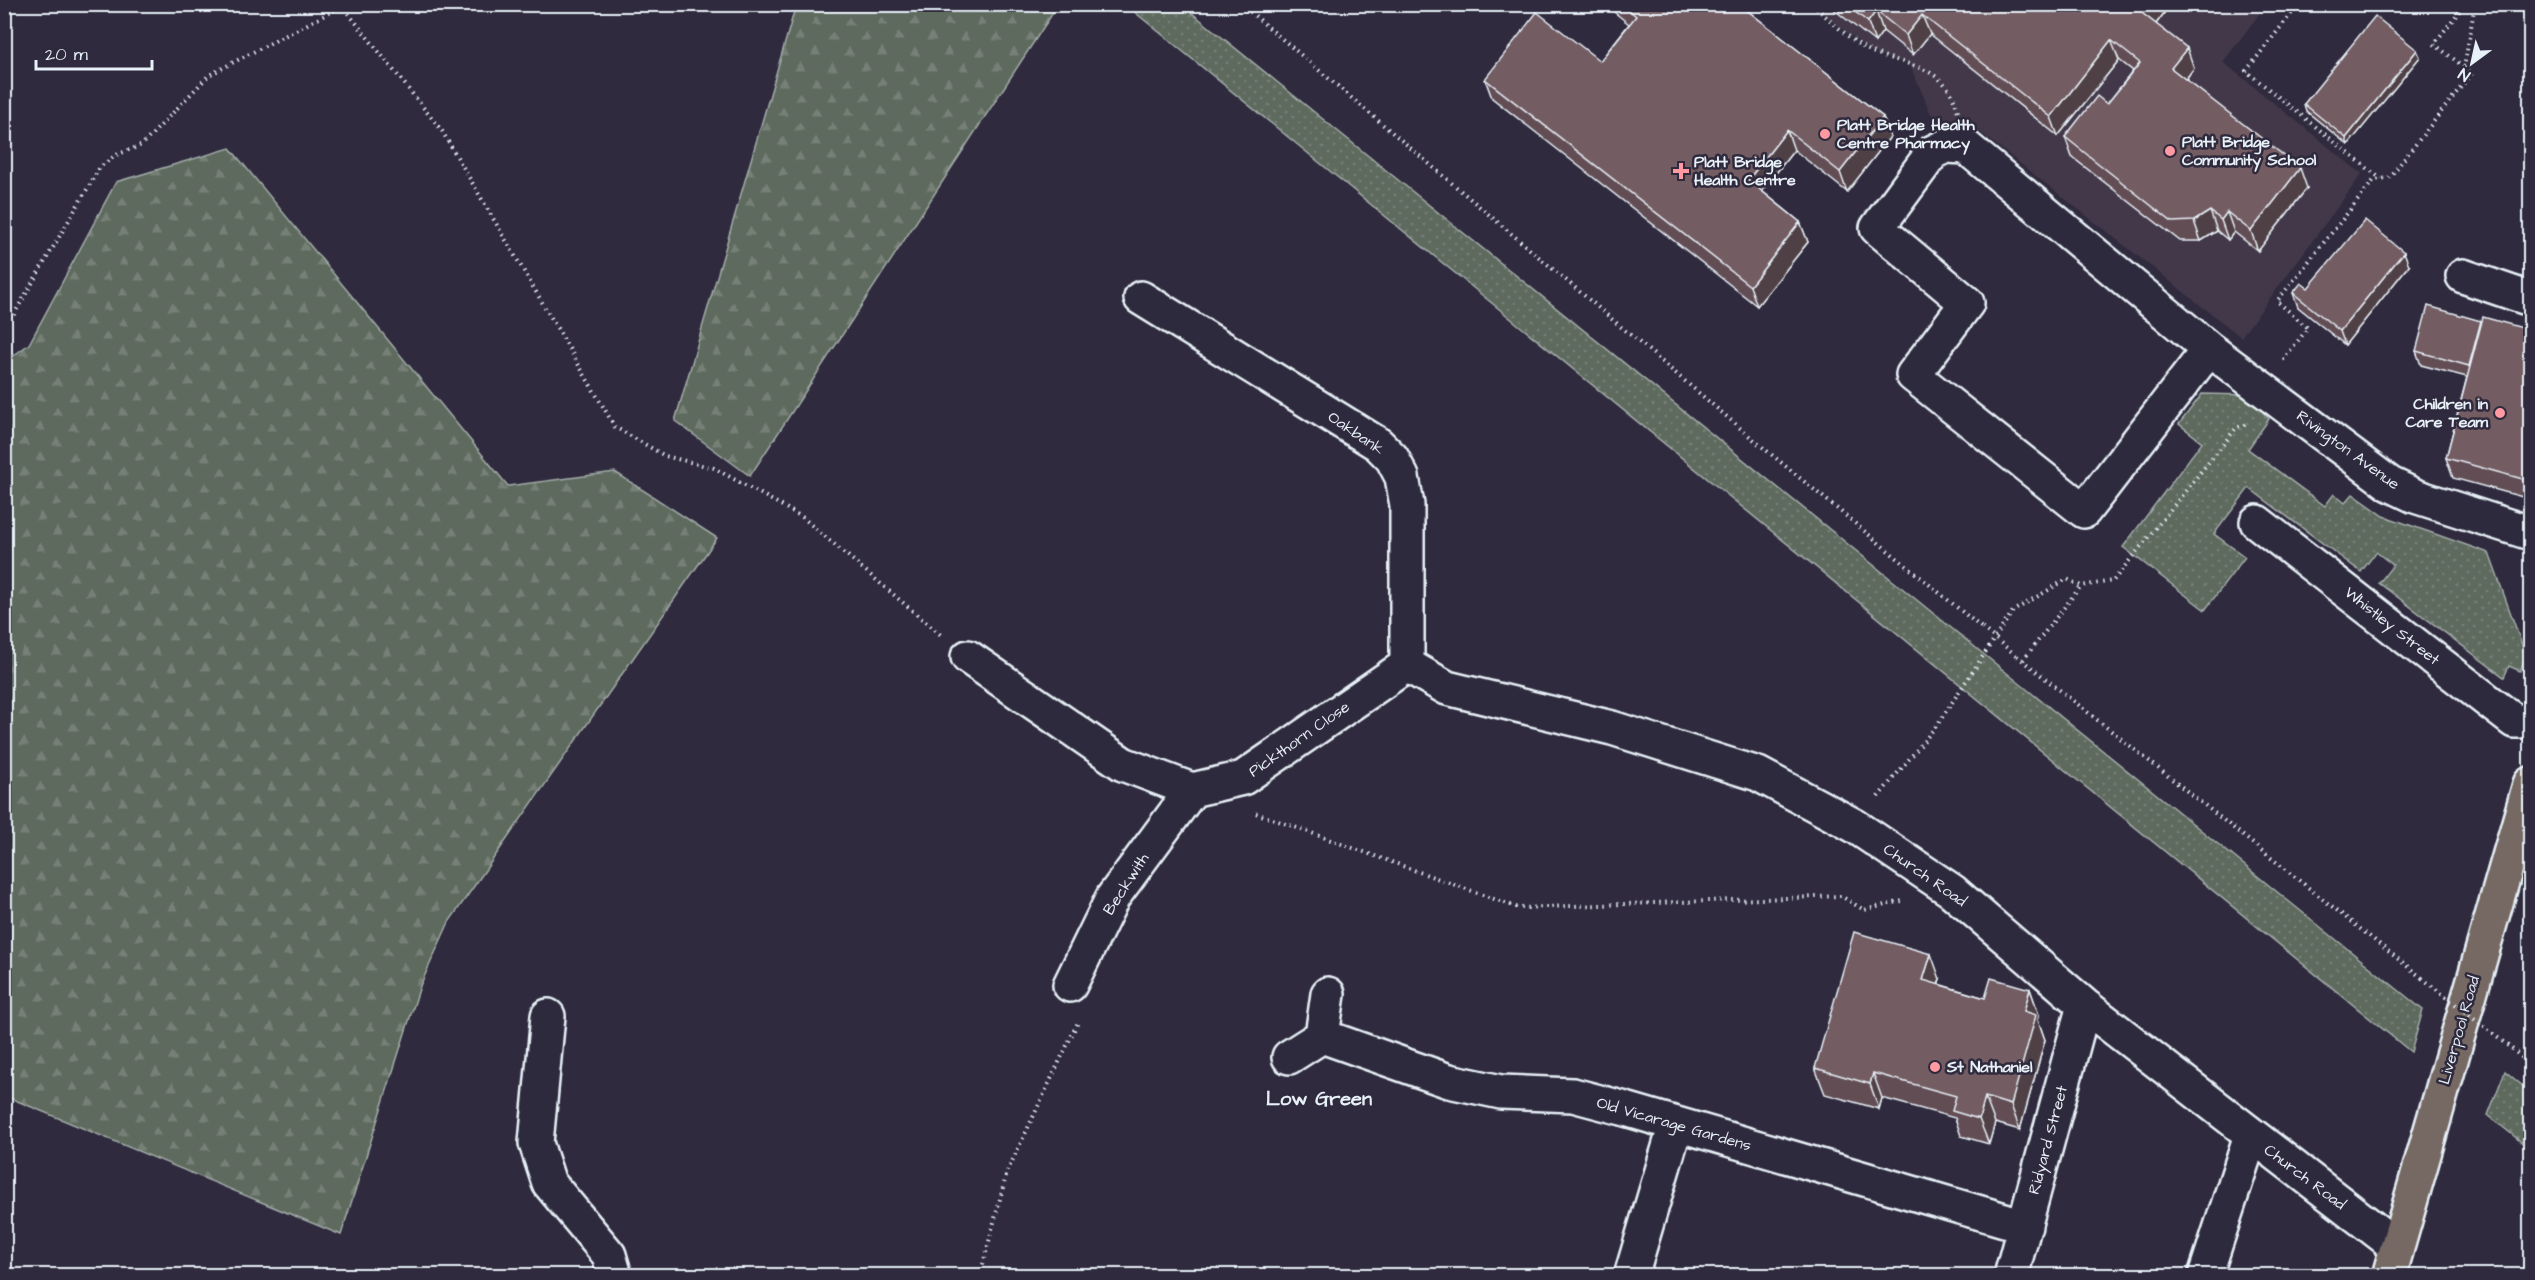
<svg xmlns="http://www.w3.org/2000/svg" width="2535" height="1280" font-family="'Architects Daughter',sans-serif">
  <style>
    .built { fill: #433948 }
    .grass { fill: url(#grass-dots); stroke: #a4aeab; stroke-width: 1.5 }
    .forest { fill: url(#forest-firs); stroke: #a4aeab; stroke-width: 1.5 }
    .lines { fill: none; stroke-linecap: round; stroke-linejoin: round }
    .minor-casing { stroke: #e8f1f8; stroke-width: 38 }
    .major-casing { stroke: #e8f1f8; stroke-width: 38 }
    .path { stroke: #e8f1f8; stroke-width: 4; stroke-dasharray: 1.5 4.5; stroke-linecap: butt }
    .minor { stroke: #2f2a3d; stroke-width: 33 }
    .major { stroke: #766964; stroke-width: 33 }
    .path-bridge { stroke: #e8f1f8; stroke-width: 4; stroke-dasharray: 1.5 4.5; stroke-linecap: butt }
    .wall { fill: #634e54; stroke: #e8f1f8; stroke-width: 1.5 }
    .shaded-wall { fill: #504045; stroke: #e8f1f8; stroke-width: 1.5 }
    .building { fill: #735b62; stroke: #e8f1f8; stroke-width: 1.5 }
    .poi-dot { fill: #ff9aa2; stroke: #2f2a3d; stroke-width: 2 }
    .labels { text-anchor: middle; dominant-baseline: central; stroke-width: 5; stroke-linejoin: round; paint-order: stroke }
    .poi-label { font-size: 16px; font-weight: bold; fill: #e8f1f8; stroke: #2f2a3d; text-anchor: start }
    .street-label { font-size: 16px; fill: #e8f1f8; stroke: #2f2a3d }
    .quarter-label { font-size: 20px; font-weight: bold; fill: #e8f1f8; stroke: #2f2a3d }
  </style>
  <defs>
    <pattern id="grass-dots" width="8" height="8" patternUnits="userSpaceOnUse" patternTransform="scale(1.5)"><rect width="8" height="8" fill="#5f6a5e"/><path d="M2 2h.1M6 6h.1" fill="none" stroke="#768076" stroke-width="1.8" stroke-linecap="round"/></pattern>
    <pattern id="forest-firs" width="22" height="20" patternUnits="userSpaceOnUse" patternTransform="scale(1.5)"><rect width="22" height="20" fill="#5f6a5e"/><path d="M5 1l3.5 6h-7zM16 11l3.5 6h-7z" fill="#768076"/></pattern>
  </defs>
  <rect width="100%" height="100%" fill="#2f2a3d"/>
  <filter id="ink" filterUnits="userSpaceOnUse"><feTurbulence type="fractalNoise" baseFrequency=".0167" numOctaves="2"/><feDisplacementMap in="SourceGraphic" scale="12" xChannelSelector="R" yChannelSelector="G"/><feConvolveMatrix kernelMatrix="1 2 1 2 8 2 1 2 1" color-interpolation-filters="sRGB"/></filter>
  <g filter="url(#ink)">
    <path class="built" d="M1811,5H2266L2223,62L2362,174L2241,337L1971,125L1951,119L1935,123L1909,63L1893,60L1872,52Z"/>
    <path class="grass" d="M1126,5H1182L2423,1010L2411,1052Z
      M2202,394L2249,395L2269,419L2248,449L2325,506L2334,494L2345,503L2353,494L2384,516L2489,553L2526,656L2520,671L2509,666L2504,677L2379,583L2393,565L2376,552L2361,572L2249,488L2214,534L2245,557L2205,610L2123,547L2202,442L2179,424Z
      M2505,1071L2530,1092V1149L2488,1115Z"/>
    <path class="forest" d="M796,5H1058L750,476L675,421Z
      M230,148L508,486L615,472L717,538L449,922L420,986L341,1235L5,1096V362L29,344L116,182Z"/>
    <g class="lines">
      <defs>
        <path id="minor" d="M2463,276L2530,299
          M1141,298L1378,444L1392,458L1402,477L1407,505V665
          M2209,349L2084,511L1913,375L1967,303L1877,228L1933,152L1946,146L1966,147L2209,349L2390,484L2415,496L2530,533
          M2257,522L2514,721H2530
          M968,657L1123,764L1192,790L1243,778L1407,665
          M1407,665L1447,688L1612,728L1758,774L1855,826L1952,891L2084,1005L2396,1246
          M1070,985L1113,897L1192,790
          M548,1016L536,1143L549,1183L609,1255L615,1276
          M1322,1036L1449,1081L1501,1092L1573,1095L1622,1108L2025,1226
          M1289,1057L1322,1036L1328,994
          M1631,1276L1676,1124
          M2011,1276L2084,1005
          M2205,1276L2251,1135"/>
        <path id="major" d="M2389,1276L2530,784"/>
      </defs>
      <use href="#minor" class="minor-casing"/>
      <use href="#major" class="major-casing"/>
      <path class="path" d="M341,4L442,131L615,427L665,456L714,468L802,517L941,635
        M1241,4L1766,450L1982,628
        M1812,4C1827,17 1854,44 1870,51C1907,67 1947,64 1958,112
        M2299,4L2246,71L2381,179
        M2464,68L2475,4
        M4,322L13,316L100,167L116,155L142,145L209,75L346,4
        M2283,360L2308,328L2277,301L2374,180L2389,178L2472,73L2434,44L2465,4
        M2017,656L2422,978
        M2023,660L2081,586
        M1878,797L1937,725L2013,611L2067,579L2081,586L2113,581L2237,427L2248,424
        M1256,813L1519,908L1841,896L1864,910L1902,901
        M2507,1045L2530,1064
        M980,1276L1007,1172L1079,1020"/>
      <use href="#minor" class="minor"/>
      <use href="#major" class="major"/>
      <path class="path-bridge" d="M1982,628L2017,656
        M2422,978L2507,1045"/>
    </g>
    <path class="wall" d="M1604,4H1739L1883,117L1890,137L1847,192L1794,150L1762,191L1800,222L1808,242L1757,306L1492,98L1485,79L1600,61L1629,24Z
      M1827,4H2171L2156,24L2194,68L2186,79L2307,188L2258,251L2234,232L2228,240L2217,231L2201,241H2180L2072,157L2065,137L2107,104L2133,71L2119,60L2058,136L1930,34L1913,55L1883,31L1875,42Z
      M2420,57L2348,145L2306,111L2304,104Z
      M2409,265L2345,345L2298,307L2293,293L2308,288Z
      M2481,321L2482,323L2530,330V499L2453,478L2446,458L2467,377L2421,365L2416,351Z
      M1940,979L1938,984L1985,998L2030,989L2039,1015L2038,1020L2045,1040L2020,1130L1995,1123L1989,1144L1961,1136L1955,1118L1882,1098L1879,1109L1825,1094L1815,1068Z"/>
    <path class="shaded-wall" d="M2149,4H2171L2149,33L2142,13Z
      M2422,4H2427L2424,9Z
      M1876,11L1883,31L1875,42L1868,22Z
      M1922,15L1930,34L1913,55L1906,35Z
      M2111,40L2119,60L2058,136L2051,117Z
      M2187,48L2194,68L2179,88L2171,68Z
      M2417,50L2420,57L2348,145L2346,138Z
      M1883,117L1890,137L1847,192L1840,172Z
      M1787,130L1794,150L1755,200L1748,180Z
      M2300,168L2307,188L2258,251L2251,231Z
      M2210,211L2217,231L2201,241L2194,221Z
      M2227,212L2234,232L2228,240L2221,220Z
      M1800,222L1808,242L1757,306L1750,286Z
      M2404,252L2409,265L2345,345L2340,331Z
      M2481,321L2486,334L2474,379L2469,366Z
      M1931,954L1940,979L1932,1005L1923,980Z
      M2030,989L2039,1015L2038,1020L2045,1040L2020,1130L2011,1105L2024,1011Z
      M1873,1073L1882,1098L1879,1109L1870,1084Z
      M1985,1097L1995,1123L1989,1144L1979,1119Z"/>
    <path class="building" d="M1622,4H1739L1883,117L1840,172L1787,130L1748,180L1800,222L1750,286L1485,79L1537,12L1600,61L1636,16Z
      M1845,4H2149L2142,13L2187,48L2171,68L2300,168L2251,231L2227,212L2221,220L2210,211L2194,221L2172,222L2065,137L2097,96L2107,104L2140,63L2111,40L2051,117L1922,15L1906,35L1876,11L1868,22Z
      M2375,16L2417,50L2346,138L2304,104Z
      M2365,220L2404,252L2340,331L2293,293L2301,283L2308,288Z
      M2428,306L2481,321L2469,366L2416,351Z
      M2483,317L2530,330V481L2446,458Z
      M1854,932L1931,954L1923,980L1985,998L1991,978L2030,989L2024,1011L2036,1015L2011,1105L1985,1097L1979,1119L1952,1111L1956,1096L1873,1073L1870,1084L1815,1068Z"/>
  </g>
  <g class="poi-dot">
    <circle cx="1825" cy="134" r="6"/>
    <circle cx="2170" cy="151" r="6"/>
    <path d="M1678 162h6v6h6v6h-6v6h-6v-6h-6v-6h6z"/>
    <circle cx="2500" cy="413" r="6"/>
    <circle cx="1935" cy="1067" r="6"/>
  </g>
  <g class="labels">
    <g class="poi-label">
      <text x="1837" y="125">Platt Bridge Health<tspan x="1837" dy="18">Centre Pharmacy</tspan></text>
      <text x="2182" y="142">Platt Bridge<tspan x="2182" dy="18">Community School</tspan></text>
      <text x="1694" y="162">Platt Bridge<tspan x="1694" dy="18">Health Centre</tspan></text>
      <text x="2488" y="404" text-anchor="end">Children in<tspan x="2488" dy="18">Care Team</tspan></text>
      <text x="1947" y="1067">St Nathaniel</text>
    </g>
    <g class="street-label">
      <text transform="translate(1356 433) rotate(34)">Oakbank</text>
      <text transform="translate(2348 450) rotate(36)">Rivington Avenue</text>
      <text transform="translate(2392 626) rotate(38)">Whistley Street</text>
      <text transform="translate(1299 739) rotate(-35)">Pickthorn Close</text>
      <text transform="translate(1925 875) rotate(35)">Church Road</text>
      <text transform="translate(1126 884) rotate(-57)">Beckwith</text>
      <text transform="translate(2459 1030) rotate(-74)">Liverpool Road</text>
      <text transform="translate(1674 1124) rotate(16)">Old Vicarage Gardens</text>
      <text transform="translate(2048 1140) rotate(-75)">Ridyard Street</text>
      <text transform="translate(2305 1177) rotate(37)">Church Road</text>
    </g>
    <g class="quarter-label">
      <text x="1319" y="1099">Low Green</text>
    </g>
  </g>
  <rect width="2535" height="1280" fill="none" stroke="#2f2a3d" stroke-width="24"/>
  <rect x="12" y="12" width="2511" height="1256" fill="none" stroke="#e8f1f8" stroke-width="2" filter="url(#ink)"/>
  <g transform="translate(2472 63) rotate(213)" stroke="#2f2a3d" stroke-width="4.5" paint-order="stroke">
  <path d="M0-4.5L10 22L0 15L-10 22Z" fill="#e8f1f8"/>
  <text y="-9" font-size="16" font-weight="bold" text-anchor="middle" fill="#e8f1f8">N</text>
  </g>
  <path d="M36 60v9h116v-9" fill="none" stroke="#e8f1f8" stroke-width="3"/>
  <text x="45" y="60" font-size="18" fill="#e8f1f8" stroke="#2f2a3d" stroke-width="4.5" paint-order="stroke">20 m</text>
</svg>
